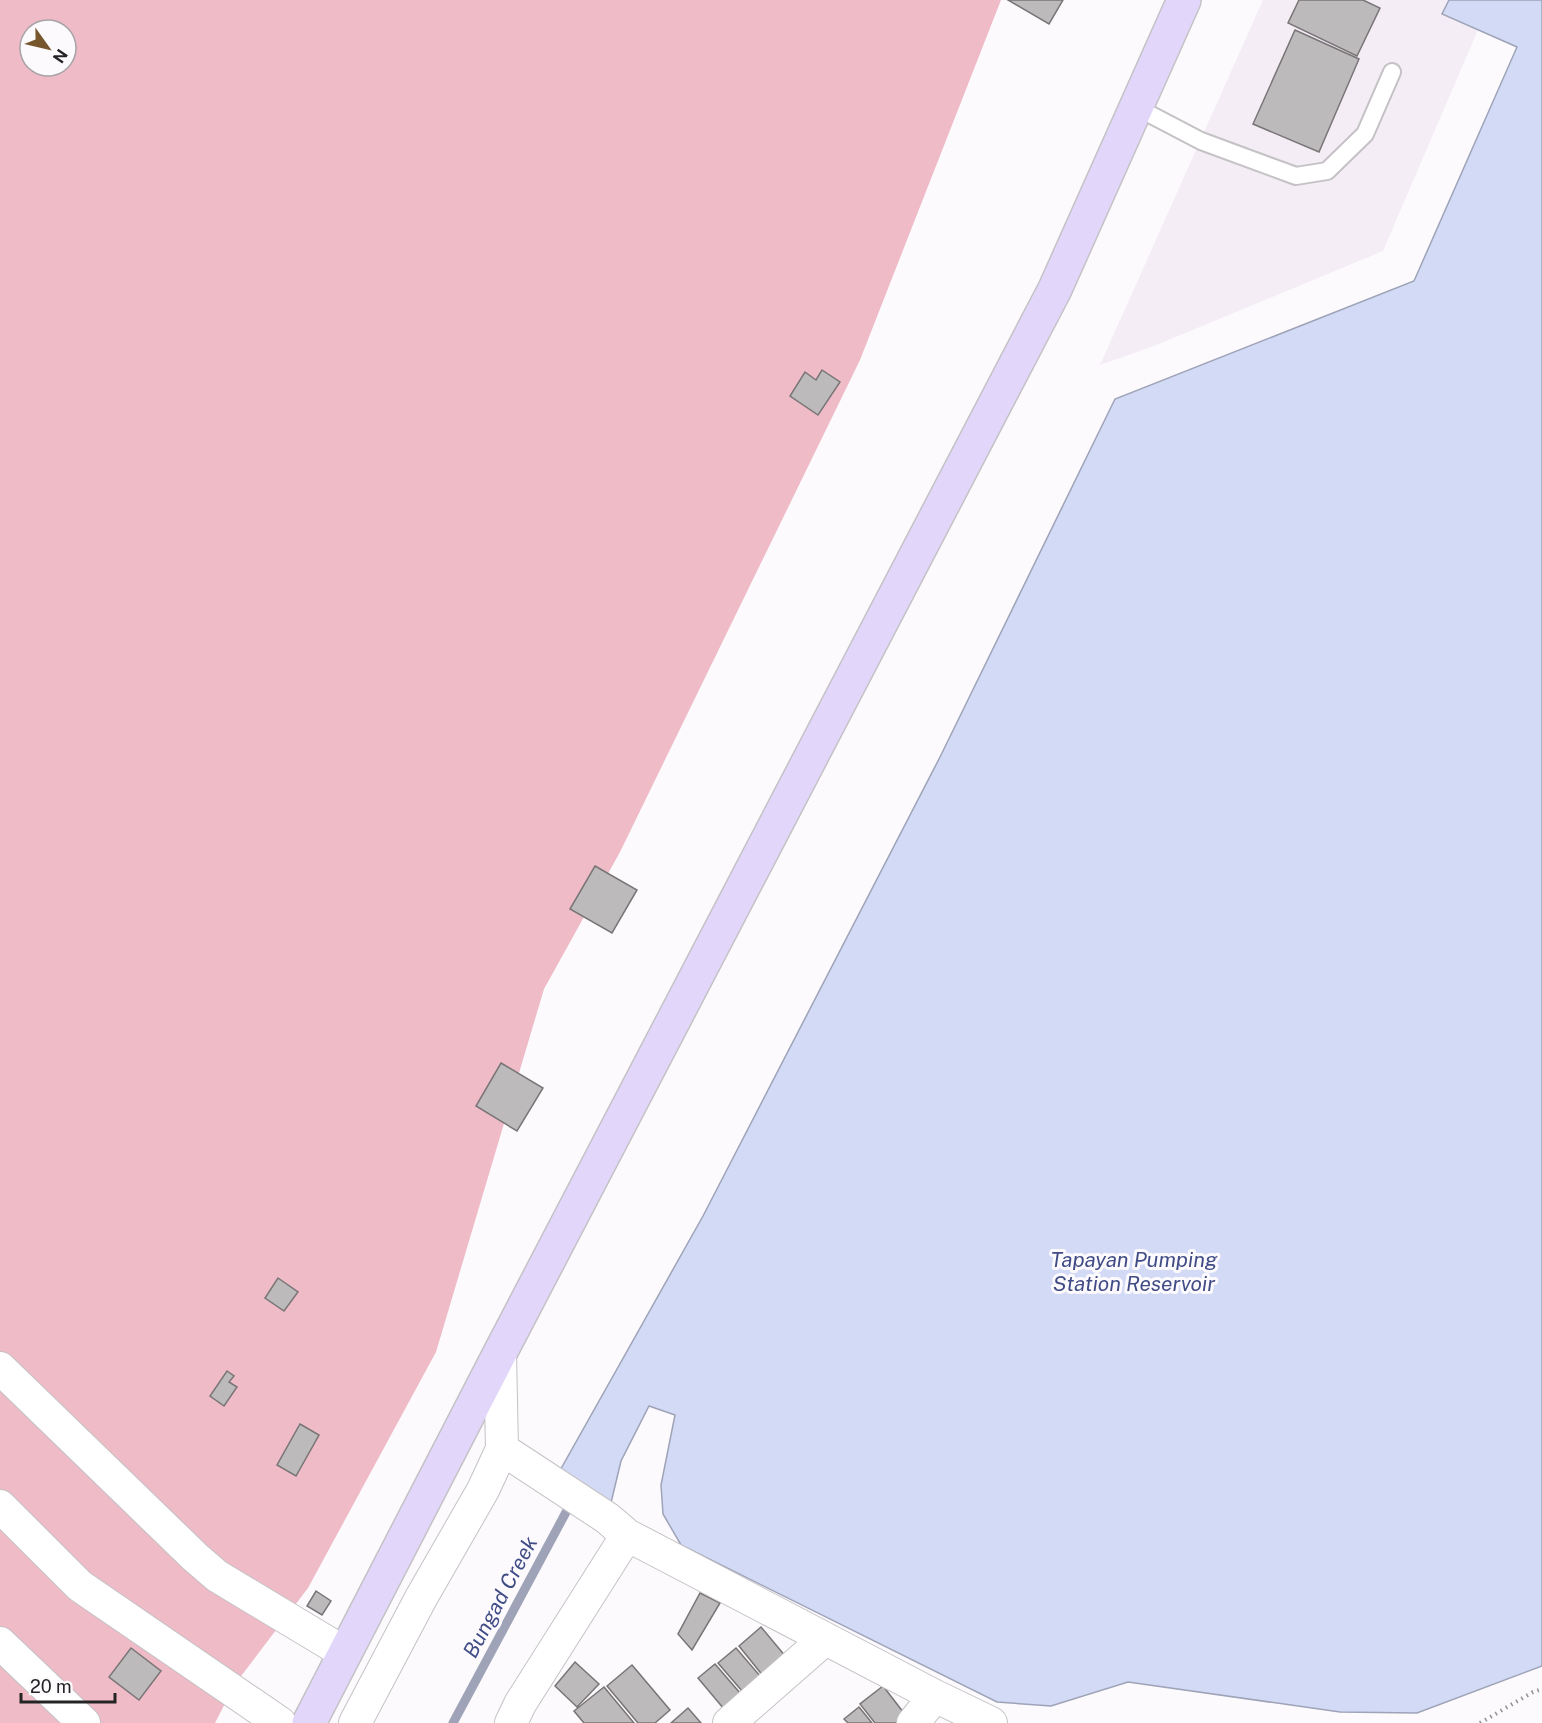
<svg xmlns="http://www.w3.org/2000/svg" width="1542" height="1723" font-family="'Public Sans',sans-serif">
  <style>
    .built { fill: #f4edf6 }
    .green { fill: #eebbc7; fill-rule: evenodd }
    .water { fill: #d2daf6; stroke: #9ea3b7; stroke-width: 1.5 }
    .lines { fill: none; stroke-linecap: round; stroke-linejoin: round }
    .stream { stroke: #9ea3b7; stroke-width: 9 }
    .building { fill: #bdbabc; stroke: #797577; stroke-width: 1.5 }
    .lane-casing { stroke: #c4c2c5; stroke-width: 20 }
    .street-casing { stroke: #c4c2c5; stroke-width: 34 }
    .secondary-casing { stroke: #c4c2c5; stroke-width: 36 }
    .path { stroke: #929193; stroke-width: 4; stroke-dasharray: 1.5 4.5; stroke-linecap: butt }
    .lane { stroke: #fff; stroke-width: 16 }
    .street { stroke: #fff; stroke-width: 32 }
    .secondary { stroke: #e2d7fb; stroke-width: 33 }
    .labels { text-anchor: middle; dominant-baseline: central; stroke-width: 6; stroke-linejoin: round; paint-order: stroke }
    .water-label { font-size: 21px; font-style: italic; fill: #404c86; stroke: #fcfafd }
  </style>
  <rect width="100%" height="100%" fill="#fcfafd"/>
  <path class="built" d="M1263,0H1449L1443,14L1478,30L1383,251L1154,346L1100,365Z"/>
  <path class="green" d="M0,0H1001L860,360L620,852L544,989L436,1352L308,1588L235,1684L215,1723H0ZM30,30H66V66H30Z"/>
  <path class="water" d="M1449,0H1542V1666L1417,1713L1340,1712L1128,1682L1051,1706L997,1702L681,1545L663,1514L661,1485L675,1415L649,1406L621,1461L610,1507L558,1474L703,1216L940,757L1115,399L1414,281L1517,47L1442,14Z"/>
  <g class="lines">
    <path class="stream" d="M453,1723L572,1501"/>
  </g>
  <path class="building" d="M1008,0H1063L1049,24Z
    M1299,0H1363L1380,8L1357,56L1288,23Z
    M1295,30L1359,59L1319,152L1253,124Z
    M822,370L840,382L818,415L790,396L805,372L816,380Z
    M595,866L637,890L612,933L570,909Z
    M501,1063L543,1088L517,1131L476,1106Z
    M278,1278L298,1292L284,1311L265,1298Z
    M227,1371L234,1376L229,1382L237,1387L224,1406L210,1396Z
    M300,1424L319,1435L296,1476L277,1465Z
    M316,1591L331,1601L322,1615L307,1606Z
    M700,1593L720,1603L692,1650L678,1634Z
    M761,1627L791,1663L768,1682L739,1646Z
    M131,1648L161,1671L139,1700L109,1677Z
    M736,1648L766,1683L748,1698L718,1663Z
    M575,1662L599,1684L577,1707L555,1686Z
    M715,1664L746,1700L729,1715L698,1678Z
    M632,1665L670,1710L655,1723H638L607,1686Z
    M883,1686L907,1717L900,1723H875L860,1704Z
    M604,1687L634,1723H584L574,1711Z
    M859,1707L872,1723H848L844,1719Z
    M688,1708L701,1723H671Z"/>
  <g class="lines">
    <defs>
      <path id="lane" d="M1136,107L1201,141L1296,176L1327,171L1365,134L1392,72"/>
      <path id="street" d="M500,1353L502,1449L607,1518L627,1535L935,1696L991,1723
        M0,1368L195,1557L217,1576L345,1653
        M0,1506L80,1586L280,1723
        M0,1643L84,1723
        M355,1723L421,1598L483,1490L502,1449
        M511,1723L520,1704L627,1535
        M729,1723L825,1639
        M913,1723L935,1696"/>
      <path id="secondary" d="M309,1723L500,1353L1055,289L1184,0"/>
    </defs>
    <use href="#lane" class="lane-casing"/>
    <use href="#street" class="street-casing"/>
    <use href="#secondary" class="secondary-casing"/>
    <path class="path" d="M1480,1723L1533,1692L1542,1689"/>
    <use href="#lane" class="lane"/>
    <use href="#street" class="street"/>
    <use href="#secondary" class="secondary"/>
  </g>
  <g class="labels">
    <g class="water-label">
      <text x="1134" y="1259">Tapayan Pumping<tspan x="1134" dy="24">Station Reservoir</tspan></text>
      <text transform="translate(500 1597) rotate(-62)">Bungad Creek</text>
    </g>
  </g>
  <g transform="translate(48 48) rotate(124)"><circle r="28" fill="#fcfafd" stroke="#a6a4a7" stroke-width="1.5"/>
  <path d="M0-4.5L10 22L0 15L-10 22Z" fill="#77562d"/>
  <text y="-9" font-size="16" font-weight="bold" text-anchor="middle" fill="#252425">N</text>
  </g>
  <path d="M21 1693v9h94v-9" fill="none" stroke="#252425" stroke-width="3"/>
  <text x="30" y="1693" font-size="18" fill="#252425" stroke="#fcfafd" stroke-width="4.5" paint-order="stroke">20 m</text>
</svg>
